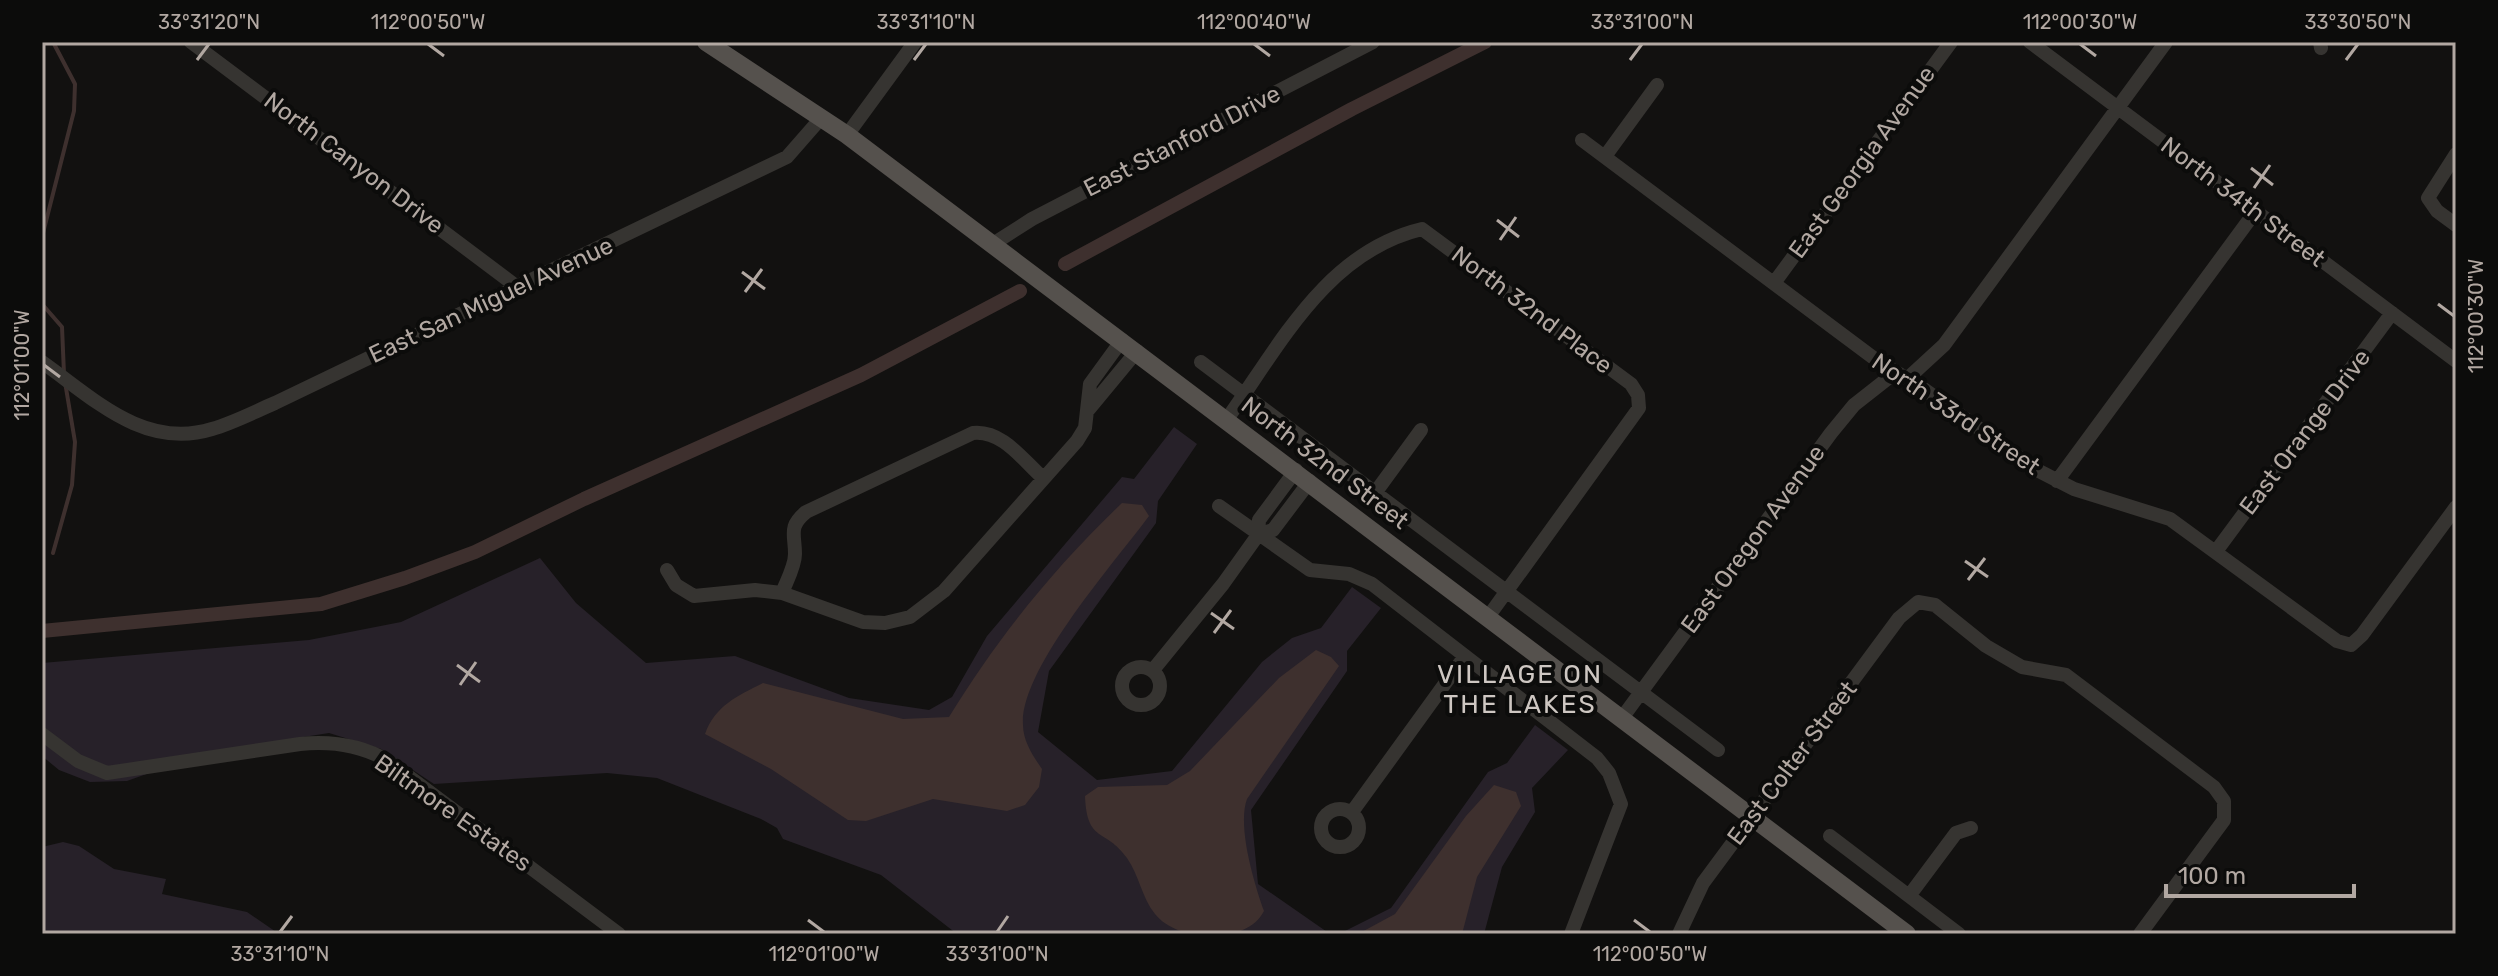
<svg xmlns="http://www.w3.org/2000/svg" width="2498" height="976" font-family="Rubik,sans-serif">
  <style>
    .green { fill: #272129 }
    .water { fill: #3e302e }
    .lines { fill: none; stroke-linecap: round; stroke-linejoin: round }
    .stream { stroke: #3e302e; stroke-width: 4 }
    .canal { stroke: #3e302e; stroke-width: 14 }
    .minor { stroke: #363431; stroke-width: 14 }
    .major { stroke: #55514d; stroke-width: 18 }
    .ticks { fill: none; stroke: #b2a8a2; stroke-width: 3 }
    .labels { text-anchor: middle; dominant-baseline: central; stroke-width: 8; stroke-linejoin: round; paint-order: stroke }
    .street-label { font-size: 24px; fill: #b2a8a2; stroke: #0c0c0b }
    .neighbourhood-label { font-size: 26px; letter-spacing: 2px; fill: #cec7c2; stroke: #0c0c0b }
    .neatline { fill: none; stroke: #b2a8a2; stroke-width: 3 }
    .ticks-label { font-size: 20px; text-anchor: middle; fill: #b2a8a2 }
  </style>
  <rect width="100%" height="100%" fill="#121110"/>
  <path class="green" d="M1174,427L1197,444L1158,501L1156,523L1049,671L1038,732L1097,780L1172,771L1262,662L1292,638L1321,628L1352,587L1381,608L1347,651V671L1251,810L1258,884L1330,934H957L881,875L783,839L777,828L761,819L657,778L607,773L434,784L381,749L329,733L208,752L127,781L90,782L59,770L42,756V663L309,640L401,622L540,558L576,603L646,663L735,656L849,698L929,710L952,697L987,636L1122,477L1134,479Z
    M1535,725L1568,750L1532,788L1535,812L1502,867L1484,934H1339L1391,908L1488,772L1507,763Z
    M63,842L79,846L114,869L166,879L162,894L247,912L279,934H42V847Z"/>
  <path class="water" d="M1122,503L1142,505L1149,516C1116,561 1019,670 1023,725C1023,741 1033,756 1042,769L1039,787L1025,805L1007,811L933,799L866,821L848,820L771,769L705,734C715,706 737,696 763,683L903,719L949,717C998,637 1054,568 1122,503Z
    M1316,650L1331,657L1339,666L1247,799C1237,826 1254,883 1264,911C1247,945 1178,943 1155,914C1142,898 1139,875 1127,858C1105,827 1087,844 1085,796L1098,787L1167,785L1190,771L1279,678Z
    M1494,785L1516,792L1521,806L1477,877L1462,934H1358L1395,914L1466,816Z"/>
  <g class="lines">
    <path class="stream" d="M42,237L74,111L75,84L53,42
      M42,304L62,327L64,374
      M53,553L72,485L75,442L65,382"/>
    <path class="canal" d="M1065,264L1352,109L1485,42
      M42,631L321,604L405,578L475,552L584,499L861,375L1020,291"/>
    <path class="minor" d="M191,42L516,286
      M2030,42L2456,361
      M2320,42L2321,48
      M847,135L915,42
      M1582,140L1875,359L1925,390L2037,470L2074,489L2170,519L2337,641L2351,645L2362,635L2456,507
      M2456,154L2428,198L2437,211L2456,225
      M1606,155L1657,85
      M993,244L1032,219L1373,42
      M1774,283L1951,42
      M42,362C93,398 144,450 212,429C233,423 254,412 275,403L787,157L822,117
      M1201,362L1718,750
      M1907,379L1944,345L2166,42
      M1089,409L1137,351
      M1227,419C1280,345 1326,252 1422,229L1631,384L1638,395L1639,408L1488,617
      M2057,481L2255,212
      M1375,493L1421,430
      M1219,506L1310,570L1349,574L1372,584L1597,758L1609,773L1621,804L1571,934
      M1258,535L1273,530L1310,481
      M2217,550L2392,313
      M667,570L676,585L694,596L755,590L782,593L863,622L885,623L910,617L944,591L1077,441L1085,428L1090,384L1122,340
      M782,593C786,582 795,567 795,554C795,534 788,527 806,512L973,433C1002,430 1022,459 1043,478
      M1122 686a19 19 0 1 1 38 0a19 19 0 1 1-38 0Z
      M1153,670L1223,584L1258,535L1259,520L1296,470
      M1622,718L1831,433L1854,405L1896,372
      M42,734L78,761L107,773L300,744C330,741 361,745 388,761L619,934
      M1321 828a19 19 0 1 1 38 0a19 19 0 1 1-38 0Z
      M1352,812L1465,656
      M1830,836L1959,934
      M1909,896L1956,833L1971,828
      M1679,934L1703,883L1899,618L1918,602L1935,605L1986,646L2022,667L2066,675L2214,787L2224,801V820L2140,934"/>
    <path class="major" d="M706,42L847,135L1907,934"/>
  </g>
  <path class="ticks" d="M428,44L444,56M1254,44L1270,56M2080,44L2096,56M197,60L209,44M914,60L926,44M1630,60L1642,44M2346,60L2358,44M2251,168L2273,185M2254,188L2270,165M1497,220L1519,237M1500,240L1516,217M742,272L765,289M745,292L762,269M2438,304L2454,316M44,365L60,377M1965,561L1988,577M1968,580L1985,558M1211,613L1234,629M1214,633L1231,610M457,665L480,682M460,685L476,662M808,920L824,932M1634,920L1650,932M280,932L292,916M997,932L1008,916"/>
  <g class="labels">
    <g class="street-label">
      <text transform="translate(1182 141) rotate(-27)">East Stanford Drive</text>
      <text transform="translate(1862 162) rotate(-54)">East Georgia Avenue</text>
      <text transform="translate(354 163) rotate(37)">North Canyon Drive</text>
      <text transform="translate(2243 202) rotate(37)">North 34th Street</text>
      <text transform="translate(491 300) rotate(-25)">East San Miguel Avenue</text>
      <text transform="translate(1532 310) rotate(37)">North 32nd Place</text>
      <text transform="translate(1956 414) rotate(34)">North 33rd Street</text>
      <text transform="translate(2305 432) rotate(-53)">East Orange Drive</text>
      <text transform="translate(1325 463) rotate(37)">North 32nd Street</text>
      <text transform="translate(1753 539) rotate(-54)">East Oregon Avenue</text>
      <text transform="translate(1792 763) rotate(-53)">East Colter Street</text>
      <text transform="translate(453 813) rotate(35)">Biltmore Estates</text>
    </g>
    <g class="neighbourhood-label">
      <text x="1520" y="674">VILLAGE ON<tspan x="1520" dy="30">THE LAKES</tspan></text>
    </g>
  </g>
  <rect width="2498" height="976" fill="none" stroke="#0c0c0b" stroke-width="88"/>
  <path d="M2166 884v12h188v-12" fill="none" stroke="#b2a8a2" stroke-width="4"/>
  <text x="2178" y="884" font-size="24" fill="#b2a8a2" stroke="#0c0c0b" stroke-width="6" paint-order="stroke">100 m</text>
  <rect x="44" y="44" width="2410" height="888" class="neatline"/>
  <g class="ticks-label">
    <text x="209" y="29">33°31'20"N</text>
    <text x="428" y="29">112°00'50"W</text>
    <text x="926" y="29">33°31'10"N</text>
    <text x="1254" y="29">112°00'40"W</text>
    <text x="1642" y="29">33°31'00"N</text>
    <text x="2080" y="29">112°00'30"W</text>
    <text x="2358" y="29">33°30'50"N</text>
    <text transform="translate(2476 316) rotate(-90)" y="7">112°00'30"W</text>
    <text transform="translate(22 365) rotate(-90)" y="7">112°01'00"W</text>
    <text x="280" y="961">33°31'10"N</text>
    <text x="824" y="961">112°01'00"W</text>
    <text x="997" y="961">33°31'00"N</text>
    <text x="1650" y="961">112°00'50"W</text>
  </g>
</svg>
